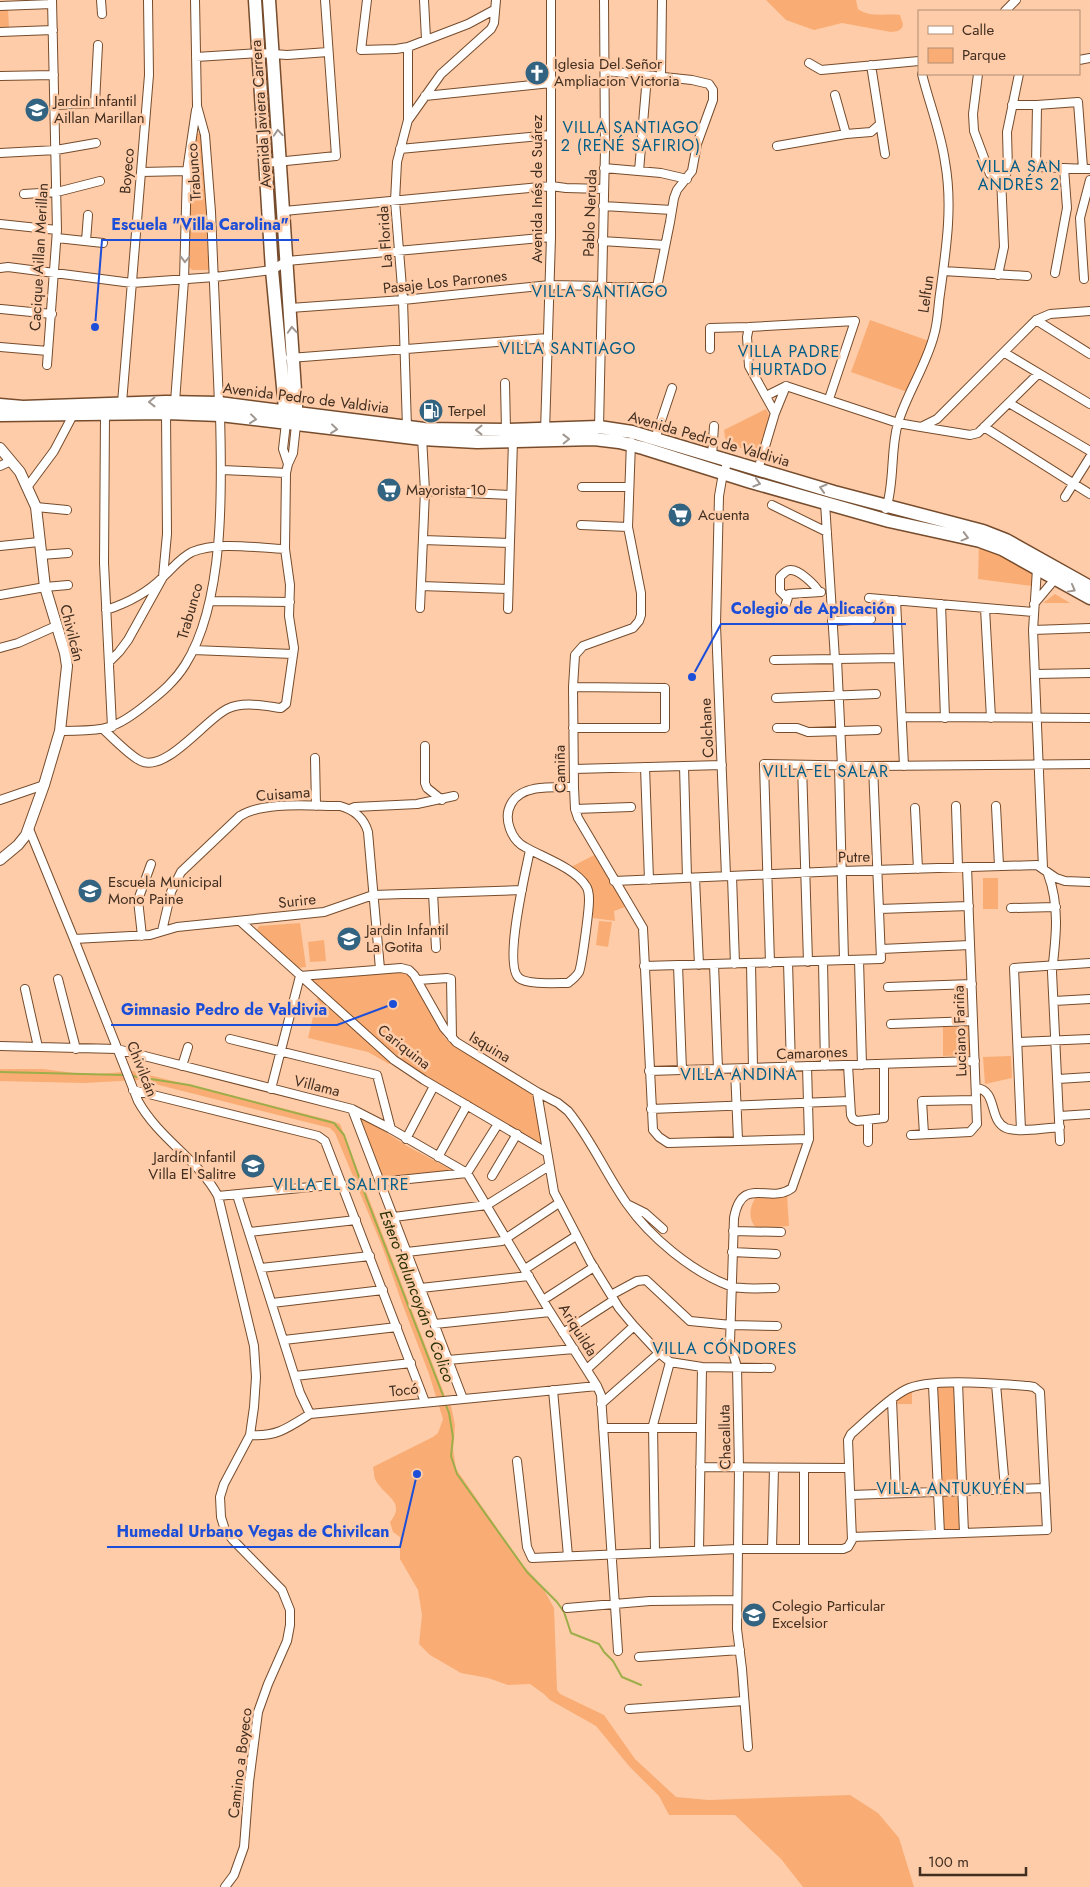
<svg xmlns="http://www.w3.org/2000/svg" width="1090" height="1887" font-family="Jost,sans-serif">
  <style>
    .green { fill: #f9ad74 }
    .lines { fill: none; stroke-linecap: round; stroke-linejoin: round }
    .stream { stroke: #9dad49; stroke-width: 2 }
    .minor-casing { stroke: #764c2c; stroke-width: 10 }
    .tertiary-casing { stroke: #764c2c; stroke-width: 12 }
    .primary-casing { stroke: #764c2c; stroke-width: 15 }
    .minor { stroke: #fff; stroke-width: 8 }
    .tertiary { stroke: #fff; stroke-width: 10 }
    .primary { stroke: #fff; stroke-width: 12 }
    .oneway { stroke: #a09690 }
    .labels { text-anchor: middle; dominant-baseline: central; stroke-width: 5; stroke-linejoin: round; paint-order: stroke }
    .poi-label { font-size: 15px; fill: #412e20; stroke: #fecca9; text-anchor: start }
    .street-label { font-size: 15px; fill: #412e20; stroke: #fecca9 }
    .neighbourhood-label { font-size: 16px; letter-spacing: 1px; fill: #005d87; stroke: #fecca9 }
    .water-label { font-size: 16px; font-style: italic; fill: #2b3106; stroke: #fecca9 }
    .leader { fill: none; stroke: #1d4ed8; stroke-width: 2 }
    .callout-dot { fill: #1d4ed8; stroke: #fecca9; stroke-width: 2 }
    .callout-label { font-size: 16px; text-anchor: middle; font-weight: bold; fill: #1d4ed8; stroke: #fecca9; stroke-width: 5; stroke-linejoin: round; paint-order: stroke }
  </style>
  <rect width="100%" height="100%" fill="#fecca9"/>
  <path class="green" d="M766,0H856L858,9C871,18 885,13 900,15L903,24L902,28L898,31L891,32L842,23L814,30L786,20Z
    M8,8L9,29H0V9Z
    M270,57L278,158H271L263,58Z
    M201,133L212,264L208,270H192L189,267C189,222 191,178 196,134Z
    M271,166H278L283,251L275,252Z
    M870,320L929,341L910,393L851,372Z
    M766,409L770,417L759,454L726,443L724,430Z
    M979,544L1003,555L1033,575L1032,586L978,579Z
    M1055,594L1070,603H1043Z
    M596,854L625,907L614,911L615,921L593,918C593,886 593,889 569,868Z
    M983,878H998V909H983Z
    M599,921L612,922L608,947L596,945Z
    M300,923L306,967L297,968L257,930L259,926Z
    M324,940L326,961L310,962L308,942Z
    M380,972C391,972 403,969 412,977L444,1037L449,1042L534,1094L544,1146L511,1129L402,1062L389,1064L368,1052L308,1038L318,996L307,978Z
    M971,1026L972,1055L943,1056V1027Z
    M1011,1056L1012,1078L985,1084L983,1057Z
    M0,1069H43L90,1075L133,1071L329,1120L340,1124L426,1347L445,1396L451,1406L455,1425L453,1449L456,1469L522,1564L543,1588L554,1608L557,1690L560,1694L604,1715L635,1759L676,1797L709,1800L850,1795L878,1813L899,1838L914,1887H803L781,1859L735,1815H669L659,1796L629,1766L596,1726L550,1700L544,1694L530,1684L508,1685L488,1678L461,1673L430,1655L419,1644L422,1615L418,1590L400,1559V1537L393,1532L390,1522C407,1501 384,1497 375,1479C374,1476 374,1471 373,1467L433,1437L438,1433L443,1419L429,1374L402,1303L382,1246L335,1133L330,1128L139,1080L84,1083L0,1081Z
    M364,1118L407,1146L452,1170L383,1177L361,1119Z
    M787,1195L789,1226L756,1228C748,1218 749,1208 756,1197Z
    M955,1386L960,1488H941L936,1387Z
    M912,1390V1404H896L895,1402Z
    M941,1493H960L961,1530H942Z"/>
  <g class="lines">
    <path class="stream" d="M0,1072L124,1075
      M132,1076L189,1085L334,1123L344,1135L366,1197L444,1398
      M445,1403L449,1413L453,1437L451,1456L457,1474L527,1572L557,1602L564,1612L571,1633L599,1644L604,1652L613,1661L622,1677L641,1685"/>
    <defs>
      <path id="minor" d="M101,0L102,14
        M195,0L197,106L205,135L211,212L219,403
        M367,0L361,50L396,49L408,47L468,24L494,10
        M424,0L426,39
        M0,6L52,4
        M1005,11L1016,0
        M0,32L53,30
        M196,57L259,53L287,55L328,52
        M1079,60L1090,58
        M809,63L821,70L919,61
        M871,65L885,154
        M978,74L973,114L974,131L990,174L996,178L1001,177
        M0,76L54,75
        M661,77L662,0
        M835,95L846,134
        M425,96L551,83
        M95,103L98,45
        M55,105L101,103
        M1012,105H1037L1036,167L1090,169
        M1037,105L1078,102L1083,168
        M409,119L441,74L491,29L494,23L496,0
        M777,146L846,134L871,132L879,125
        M400,149L551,135
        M0,153L56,150L96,143
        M266,163L336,156L325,0
        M604,168L661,173L687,179
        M639,171L647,76
        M141,172L187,171
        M24,194L57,192L100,181
        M603,206L672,210
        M284,211L551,186L566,188L604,189
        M0,224L57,230
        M57,238L103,243
        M86,241L88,215
        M602,241L665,245
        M0,268L8,267L132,283L215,277L272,270L287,261L551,237
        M943,271L1027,276
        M1055,273L1067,208L1064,168
        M998,275L1004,247L1001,177L1005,176L1008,170L1007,132L1019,74
        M1084,279L1080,218L1090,180
        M290,308L403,300L550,285L657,287L670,222L674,198L677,190L692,171L697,144L713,100V90L709,84L692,80L606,71
        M1,309L52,314
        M1036,320L1090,354
        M749,327L747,337L749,366L775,413
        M0,347L48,351
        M710,349V328L749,327L855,321L829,399
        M1005,353L1090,404
        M290,358L548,338
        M47,365L57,230L52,0
        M505,383L506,430
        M786,386L898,423L921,427L937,419L1036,320L1050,314L1090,311
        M766,396L786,386
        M175,402L184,280L187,171L196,110
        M122,403L149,75L148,0
        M1009,403L1090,451
        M105,415L104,563L112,727
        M286,423L283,449L288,464
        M599,427L605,150L604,0
        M921,427L970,435L978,433L1038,374
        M984,427L1090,494
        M407,428L403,300L395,201L397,162L408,120V47
        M545,432L551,237V0
        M655,439L672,388
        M631,442L628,527L641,593V615L639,621L633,628L583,646L575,655L573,687L574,787L575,809L578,818L643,928L653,1130L659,1137L668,1143L809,1139
        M712,456L714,426
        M0,466L11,461
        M222,470L286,473
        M758,470L775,413L786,386
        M28,486L54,451L73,415
        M582,487H629
        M425,491L511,495
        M1065,497L1090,457
        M825,503L835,659
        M772,505L827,532
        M36,507L67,510
        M886,509C895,481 890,451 898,423C907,393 926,366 934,335C938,322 938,307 940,294C946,250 953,206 945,162C941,132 929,103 922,74
        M581,525L628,527
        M423,540L510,543
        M0,546L39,542
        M41,555L68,553
        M1039,566L1037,569L1033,630L1043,868
        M421,586L508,589
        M0,595L45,587L68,585
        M787,598L780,591V577C782,575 786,570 790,570C799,569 815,585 819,592
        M869,598L1033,612
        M896,600L904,766
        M210,601L290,602
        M941,604L945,718
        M1034,604L1055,579V576
        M420,608L425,491L422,437
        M985,608L991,718
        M508,609L513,440
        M106,610C128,603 147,593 163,577C173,568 180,558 192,552C218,541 257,548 285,549
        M784,610L789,594L821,592
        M832,621L871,619
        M1033,630L1090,628
        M0,648L18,643L56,626
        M193,650L293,654
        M837,659L842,766
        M774,660L898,658
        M109,662L119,652L128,640L163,577L167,534L166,413
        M1035,674L1090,673
        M573,687L665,688V728H573
        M776,698L876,694
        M902,717L1090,718
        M777,728H797L808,732L877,730
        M103,729C113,738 130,756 141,761C166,773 206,719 227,709C243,701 265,706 281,708L286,704L294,648L289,616L290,585L285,549L286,473L288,464L293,453L296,425
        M60,731C76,730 94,732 109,727C123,723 137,712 148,703C162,692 175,681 185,665C225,602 222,487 220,415
        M425,746V783L427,788L442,800
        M315,758L316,806
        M802,765L808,962
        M684,766L687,878
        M839,766L844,960
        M645,767L649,880
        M574,769L722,765
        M0,800L44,785
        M956,806L958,867
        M996,806L999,866
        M915,808L918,869
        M350,809L355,807L417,804L454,796
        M575,809L631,807
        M29,829L74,939L138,1101C159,1139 199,1160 218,1196L254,1346L256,1377L254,1407L250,1435L224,1484L220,1497L221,1517L225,1530L233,1540L282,1590L290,1610V1625L287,1641L268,1684L258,1712L249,1782L244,1847L234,1875L225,1887
        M530,850C526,870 503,965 519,978C527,985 557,983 568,983C572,980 576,977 579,972C582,964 589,911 589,900C589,895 589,890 586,886C575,868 542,857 525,847C511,840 503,818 511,804C521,784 555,787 574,787
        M1048,874C1060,906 1056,938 1052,972L1060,1141
        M726,876L716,625L719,496L722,479L728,460
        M732,876L735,964
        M695,878L699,965
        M614,881L842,871L1037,865L1056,878L1065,881L1090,882
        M433,893L436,948
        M1011,908L1056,907
        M879,909L969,906
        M240,921L394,1060L424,1080L546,1152
        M162,931L171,892L181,872L240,816C264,801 311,806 340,806C355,810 364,818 368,832L380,969
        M142,936L138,900L151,864
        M74,939L150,935L177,927L324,912L373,895L522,890
        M881,949L970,945
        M859,960L862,1065
        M823,961L825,1066
        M788,962L791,1067
        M751,963L753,1068
        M770,963L764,764L873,766L1090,764
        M714,964L718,1069
        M678,965L682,1070
        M644,966L881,959L873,766
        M300,976L401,968L409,970L414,975L444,1028L456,1042L537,1092L558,1103L568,1111C591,1139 606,1174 627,1204C650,1237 692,1272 730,1286C741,1290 763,1288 775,1288
        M58,979L76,1049
        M418,980L447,978L451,979L452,1038
        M888,987L972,984
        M25,989L38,1047
        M1054,1001L1090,999
        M891,1024L973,1021
        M230,1039L377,1075L391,1129
        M1019,1042L1090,1039
        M0,1046L117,1049L352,1109L391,1129L467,1173L550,1312L597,1386L601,1395L618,1651
        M848,1065L851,1115L853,1119L857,1121L884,1118V1064
        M182,1066L188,1047
        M735,1069L738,1140
        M649,1071L975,1061
        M1058,1079L1090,1077
        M976,1088C998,1090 988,1120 1006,1128C1018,1133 1047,1128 1060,1127
        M271,1089L300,976
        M133,1090L318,1136L325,1141L425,1402
        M537,1092L554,1192L590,1261L619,1308L634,1326L659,1353L670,1362L702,1367L771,1368
        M352,1109L463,1399
        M651,1109L850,1101
        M1060,1116L1090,1114
        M868,1121V1142
        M1021,1130L1014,968L1090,963
        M924,1134L922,1101L976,1100
        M911,1135L970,1132L977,1124L967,867
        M406,1139L434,1086
        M438,1157L467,1105
        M492,1176L517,1134
        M380,1182L467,1173L498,1124
        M237,1195L300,1393L310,1414
        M218,1196L342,1184
        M629,1205L645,1213L663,1229
        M394,1217L487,1205L549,1166
        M733,1231L781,1232
        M249,1232L356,1220
        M407,1252L502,1241L559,1203
        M732,1252L776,1254
        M261,1268L370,1256
        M525,1269L576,1236
        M421,1288L529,1276
        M611,1295L637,1281L646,1280L690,1321L731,1325L777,1326
        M543,1300L594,1267
        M272,1303L383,1290
        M435,1324L550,1312
        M563,1333L614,1300
        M284,1340L397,1327
        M448,1360L574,1349
        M587,1369L634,1326
        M295,1376L411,1363
        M958,1383L964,1533
        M996,1384L1005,1488
        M933,1385L940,1534
        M553,1390L568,1556
        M892,1400L896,1493
        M601,1404L659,1353
        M603,1428H700
        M250,1435C276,1437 288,1428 310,1414L597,1386
        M517,1461L527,1547L532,1558L737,1549H843L848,1547L852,1540L848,1440L851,1434C866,1421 888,1399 905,1390C930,1377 999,1384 1028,1386L1034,1387L1040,1392L1047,1530L852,1537
        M700,1467L849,1468
        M851,1495L1045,1488
        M772,1549L774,1468
        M804,1549V1468
        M699,1550L702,1367
        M655,1552L653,1425L670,1362
        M567,1608L650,1601L737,1600
        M639,1657L740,1650
        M629,1709L744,1701
        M748,1747L742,1669L737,1629L739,1468L737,1367L730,1343L734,1218C742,1174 770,1205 792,1188L809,1139L807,1066"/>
      <path id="tertiary" d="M0,448L20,472L36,507L45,587L65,653L67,666L60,731L44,785L26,835L18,845L0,860"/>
      <path id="primary" d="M255,0L272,270L286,419
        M269,0L297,421
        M0,405L23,407L166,402L219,403L424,429L506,430L599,427L632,432L834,492L983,531L1006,540L1090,587
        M0,415L166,413L220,415L422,439L477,442L594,439L619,442L643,448L751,482L889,521L980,541L1002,549L1090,598"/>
    </defs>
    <use href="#minor" class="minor-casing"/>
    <use href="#tertiary" class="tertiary-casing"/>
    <use href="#primary" class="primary-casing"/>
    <use href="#minor" class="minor"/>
    <use href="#tertiary" class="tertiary"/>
    <use href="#primary" class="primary"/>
  </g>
  <defs><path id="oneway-chevron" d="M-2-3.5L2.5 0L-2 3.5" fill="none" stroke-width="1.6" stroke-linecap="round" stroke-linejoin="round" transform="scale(1.25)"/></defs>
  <g class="oneway">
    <use href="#oneway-chevron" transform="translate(278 133) rotate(-94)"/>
    <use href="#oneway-chevron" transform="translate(185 259) rotate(92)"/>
    <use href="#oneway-chevron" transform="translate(292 330) rotate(-94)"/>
    <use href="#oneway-chevron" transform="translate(152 402) rotate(179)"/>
    <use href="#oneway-chevron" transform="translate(253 419) rotate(7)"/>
    <use href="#oneway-chevron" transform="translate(334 429) rotate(6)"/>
    <use href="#oneway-chevron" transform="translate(479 430) rotate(180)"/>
    <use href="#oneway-chevron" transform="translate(566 439) rotate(-1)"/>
    <use href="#oneway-chevron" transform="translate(757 483) rotate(17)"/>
    <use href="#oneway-chevron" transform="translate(823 488) rotate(-163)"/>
    <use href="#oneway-chevron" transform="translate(965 537) rotate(15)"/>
    <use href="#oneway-chevron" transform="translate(1072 589) rotate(29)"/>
  </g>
  <defs>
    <symbol id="church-disc" viewBox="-11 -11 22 22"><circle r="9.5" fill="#326381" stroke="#fecca9"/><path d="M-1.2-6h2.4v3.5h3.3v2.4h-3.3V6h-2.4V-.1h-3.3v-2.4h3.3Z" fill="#fff"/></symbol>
    <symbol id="school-disc" viewBox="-11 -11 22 22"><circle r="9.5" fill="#326381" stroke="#fecca9"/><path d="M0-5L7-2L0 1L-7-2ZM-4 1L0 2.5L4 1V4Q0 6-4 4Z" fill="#fff"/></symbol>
    <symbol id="fuel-disc" viewBox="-11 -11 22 22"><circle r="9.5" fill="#326381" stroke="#fecca9"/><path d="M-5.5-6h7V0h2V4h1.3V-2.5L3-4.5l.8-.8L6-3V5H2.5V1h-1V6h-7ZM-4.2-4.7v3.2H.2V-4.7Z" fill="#fff"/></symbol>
    <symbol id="supermarket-disc" viewBox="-11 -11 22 22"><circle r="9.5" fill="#326381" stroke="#fecca9"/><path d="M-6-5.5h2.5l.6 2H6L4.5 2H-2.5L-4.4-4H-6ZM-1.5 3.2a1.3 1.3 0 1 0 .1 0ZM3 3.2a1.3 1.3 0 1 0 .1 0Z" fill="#fff"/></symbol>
  </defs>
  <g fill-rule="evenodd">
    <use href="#church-disc" x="523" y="59" width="28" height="28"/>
    <use href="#school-disc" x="23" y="96" width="28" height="28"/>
    <use href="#fuel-disc" x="417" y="397" width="28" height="28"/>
    <use href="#supermarket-disc" x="375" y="476" width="28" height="28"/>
    <use href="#supermarket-disc" x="666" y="501" width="28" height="28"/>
    <use href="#school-disc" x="76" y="877" width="28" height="28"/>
    <use href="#school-disc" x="335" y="925" width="28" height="28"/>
    <use href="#school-disc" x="239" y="1152" width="28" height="28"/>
    <use href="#school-disc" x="740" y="1601" width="28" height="28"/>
  </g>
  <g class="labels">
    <g class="poi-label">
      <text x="554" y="64">Iglesia Del Señor<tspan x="554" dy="17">Ampliacion Victoria</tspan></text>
      <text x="54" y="101">Jardin Infantil<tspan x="54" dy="17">Aillan Marillan</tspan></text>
      <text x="448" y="411">Terpel</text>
      <text x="406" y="490">Mayorista 10</text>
      <text x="698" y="515">Acuenta</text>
      <text x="108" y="882">Escuela Municipal<tspan x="108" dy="17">Mono Paine</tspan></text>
      <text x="366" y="930">Jardin Infantil<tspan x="366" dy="17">La Gotita</tspan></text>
      <text x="236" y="1157" text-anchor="end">Jardín Infantil<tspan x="236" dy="17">Villa El Salitre</tspan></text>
      <text x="772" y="1606">Colegio Particular<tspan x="772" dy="17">Excelsior</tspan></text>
    </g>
    <g class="street-label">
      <text transform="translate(261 114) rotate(-94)">Avenida Javiera Carrera</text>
      <text transform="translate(127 171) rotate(-85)">Boyeco</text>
      <text transform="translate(194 172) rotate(-94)">Trabunco</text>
      <text transform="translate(537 189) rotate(-90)">Avenida Inés de Suárez</text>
      <text transform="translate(590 213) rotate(-88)">Pablo Neruda</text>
      <text transform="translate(385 237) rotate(-94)">La Florida</text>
      <text transform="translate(39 257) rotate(-87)">Cacique Aillan Merillan</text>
      <text transform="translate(445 282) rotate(-6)">Pasaje Los Parrones</text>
      <text transform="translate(926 294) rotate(-82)">Lelfun</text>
      <text transform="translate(306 398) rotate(7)">Avenida Pedro de Valdivia</text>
      <text transform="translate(709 439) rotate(16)">Avenida Pedro de Valdivia</text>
      <text transform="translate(190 611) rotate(-74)">Trabunco</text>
      <text transform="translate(72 633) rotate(76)">Chivilcán</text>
      <text transform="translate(707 728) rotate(-93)">Colchane</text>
      <text transform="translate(560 769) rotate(-91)">Camiña</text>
      <text transform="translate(283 794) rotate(-4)">Cuisama</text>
      <text transform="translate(854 857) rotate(-1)">Putre</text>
      <text transform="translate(297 901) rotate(-6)">Surire</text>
      <text transform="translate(960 1031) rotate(-92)">Luciano Fariña</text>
      <text transform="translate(404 1047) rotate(38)">Cariquina</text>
      <text transform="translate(490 1047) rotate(31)">Isquina</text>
      <text transform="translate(812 1053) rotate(-2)">Camarones</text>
      <text transform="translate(142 1069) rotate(68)">Chivilcán</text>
      <text transform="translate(317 1086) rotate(14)">Villama</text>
      <text transform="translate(578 1330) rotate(58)">Ariquilda</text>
      <text transform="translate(404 1390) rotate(-6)">Tocó</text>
      <text transform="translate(725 1437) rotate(-91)">Chacalluta</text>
      <text transform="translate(240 1763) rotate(-83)">Camino a Boyeco</text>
    </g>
    <g class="neighbourhood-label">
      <text x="631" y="127">VILLA SANTIAGO<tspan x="631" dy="18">2 (RENÉ SAFIRIO)</tspan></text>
      <text x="1019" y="166">VILLA SAN<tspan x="1019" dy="18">ANDRÉS 2</tspan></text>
      <text x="600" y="291">VILLA SANTIAGO</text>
      <text x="568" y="348">VILLA SANTIAGO</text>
      <text x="789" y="351">VILLA PADRE<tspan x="789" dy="18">HURTADO</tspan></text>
      <text x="826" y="771">VILLA EL SALAR</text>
      <text x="739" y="1074">VILLA ANDINA</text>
      <text x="341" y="1184">VILLA EL SALITRE</text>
      <text x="725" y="1348">VILLA CÓNDORES</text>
      <text x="951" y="1488">VILLA ANTUKUYÉN</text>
    </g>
    <g class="water-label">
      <text transform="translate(417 1296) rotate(69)">Estero Raluncoyán o Colico</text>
    </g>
  </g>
  <path class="leader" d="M95 327L102 240H299M692 677L721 624H906M393 1004L337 1025H111M417 1474L400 1547H107"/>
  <g class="callout-dot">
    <circle cx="95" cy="327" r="5"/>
    <circle cx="692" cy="677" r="5"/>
    <circle cx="393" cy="1004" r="5"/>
    <circle cx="417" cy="1474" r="5"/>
  </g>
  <g class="callout-label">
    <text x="200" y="230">Escuela "Villa Carolina"</text>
    <text x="813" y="614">Colegio de Aplicación</text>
    <text x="224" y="1015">Gimnasio Pedro de Valdivia</text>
    <text x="253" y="1537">Humedal Urbano Vegas de Chivilcan</text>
  </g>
  <rect x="918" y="10" width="162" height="65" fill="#fecca9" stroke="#b28d72"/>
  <rect x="928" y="26" width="25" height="8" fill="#ffffff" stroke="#b28d72"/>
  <text x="962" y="35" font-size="15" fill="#412e20">Calle</text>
  <rect x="928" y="48" width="25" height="15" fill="#f9ad74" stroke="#b28d72"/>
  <text x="962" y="60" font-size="15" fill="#412e20">Parque</text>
  <path d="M920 1867v8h106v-8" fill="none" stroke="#412e20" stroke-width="2.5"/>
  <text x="928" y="1867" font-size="15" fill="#412e20" stroke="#fecca9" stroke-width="4" paint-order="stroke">100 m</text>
</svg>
